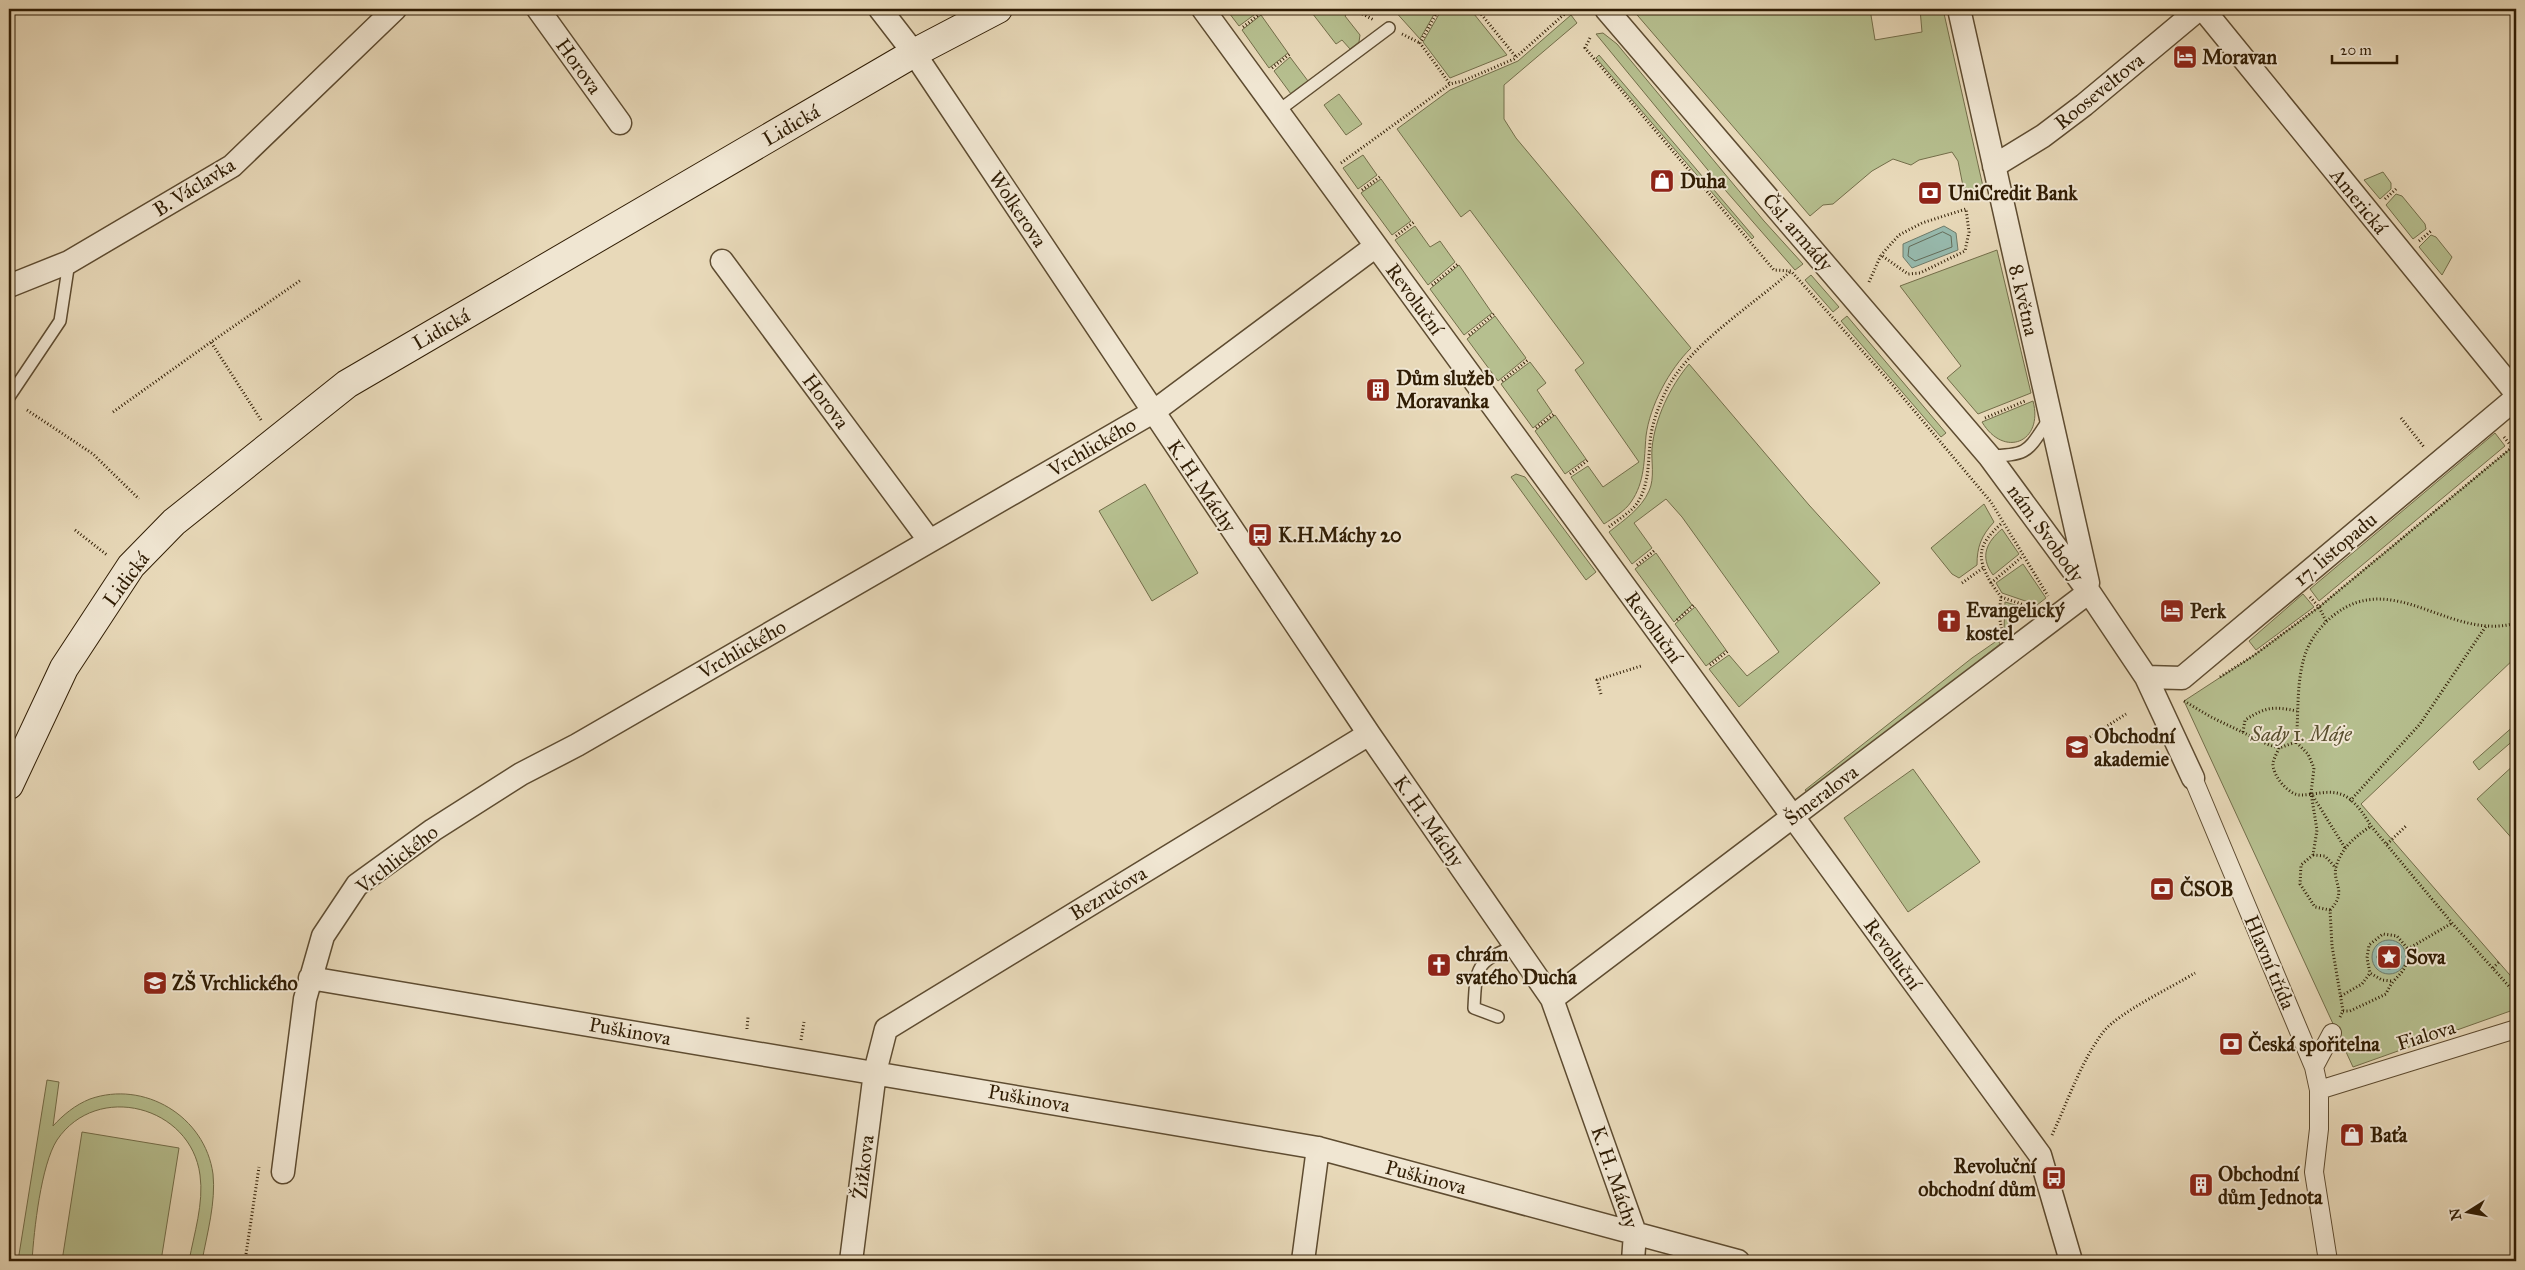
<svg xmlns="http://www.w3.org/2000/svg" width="2525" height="1270" font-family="'IM FELL Great Primer',serif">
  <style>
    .green { fill: #b6bf8f; stroke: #736e4a }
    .water { fill: #97baae; stroke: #6e7b6a }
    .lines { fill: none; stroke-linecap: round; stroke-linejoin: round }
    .shore { stroke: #646c59; stroke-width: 1 }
    .service-casing { stroke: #5e4c31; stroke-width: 14 }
    .pedestrian-casing { stroke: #5e4c31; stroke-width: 20 }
    .minor-casing { stroke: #5e4c31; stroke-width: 25 }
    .secondary-casing { stroke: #301d04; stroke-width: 30 }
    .path { stroke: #301d04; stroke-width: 3; stroke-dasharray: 1 2.5; stroke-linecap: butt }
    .service { stroke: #f0e6d2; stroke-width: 11 }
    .pedestrian { stroke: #f0e6d2; stroke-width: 18 }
    .minor { stroke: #f0e6d2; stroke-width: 22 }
    .secondary { stroke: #f0e6d2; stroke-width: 28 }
    .labels { text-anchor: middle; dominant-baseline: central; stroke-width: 4; stroke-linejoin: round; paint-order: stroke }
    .poi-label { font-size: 20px; font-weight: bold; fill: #301d04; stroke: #f0e6d2; text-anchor: start }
    .street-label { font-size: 20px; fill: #301d04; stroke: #f0e6d2 }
    .park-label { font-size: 20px; font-style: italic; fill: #584e2e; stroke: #f0e6d2 }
  </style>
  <rect width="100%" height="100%" fill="#e8d9b9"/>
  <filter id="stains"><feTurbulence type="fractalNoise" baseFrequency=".004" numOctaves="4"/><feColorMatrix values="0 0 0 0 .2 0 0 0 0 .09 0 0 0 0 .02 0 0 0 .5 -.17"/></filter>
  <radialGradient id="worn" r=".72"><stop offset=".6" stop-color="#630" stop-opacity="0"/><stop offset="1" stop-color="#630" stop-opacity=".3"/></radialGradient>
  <path class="green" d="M1226,9H1256L1258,12L1239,26Z
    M1309,9H1350L1345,16L1360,35L1359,42L1350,49L1342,40L1336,44Z
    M1393,9H1437L1420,39Z
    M1442,9H1470L1507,55L1450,78L1423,42Z
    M1632,9H1836L1838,11L1870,9L1875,40L1922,32L1920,9H1943L1984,191L1965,196L1958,161L1952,152L1919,160L1911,165L1893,159L1872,171L1833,204L1823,205L1810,216Z
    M1261,15L1288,53L1269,68L1242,30Z
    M1571,15L1577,23L1504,85V119L1516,138L1691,348C1669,370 1650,405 1646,436C1644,460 1645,482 1631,502C1625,511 1613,518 1604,524L1571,477L1588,466L1603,487L1639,462L1575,370L1584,363L1470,210L1461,217L1397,129L1450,90L1518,61Z
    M1603,33L1617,44L1764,221L1803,264L1795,270L1712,175L1596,34Z
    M1599,55L1754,237L1752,239L1596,58Z
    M1290,57L1308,81L1291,94L1274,71Z
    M1339,94L1362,124L1346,135L1324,105Z
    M1363,155L1377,175L1358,189L1343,168Z
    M2383,172L2391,183V189L2380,199L2364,180Z
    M1381,179L1411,221L1392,235L1361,193Z
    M2396,194L2402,196L2425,224L2426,229L2413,239L2386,205Z
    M1415,226L1430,247L1440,241L1455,262L1428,285L1395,240Z
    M2431,235L2436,237L2452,257L2442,275L2419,247Z
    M1997,250L2031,393L1978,414L1947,378L1961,366L1900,286Z
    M1459,265L1492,313L1464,335L1430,289Z
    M1811,275L1839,307L1833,312L1805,280Z
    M1495,316L1526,358L1498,381L1467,339Z
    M1847,316L1946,433L1941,437L1841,321Z
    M1530,362L1546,383L1537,390L1552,412L1533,428L1501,384Z
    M1689,364L1809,505L1880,583L1739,707L1709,669L1729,655L1747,676L1779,652L1682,517L1666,499L1634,523L1652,548L1632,564L1609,532C1624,520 1641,509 1649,491C1655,478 1651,461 1652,448C1655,418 1670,387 1689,364Z
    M2033,401C2044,442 2004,459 1982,422Z
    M1555,415L1586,459L1565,474L1535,431Z
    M2495,433L2505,446L2319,601L2310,589Z
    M2516,444V657L2361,804L2516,982V1009L2353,1067L2184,701L2253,656L2319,607Z
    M1516,474L1525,477L1596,572L1586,580L1511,477Z
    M1145,484L1198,573L1152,601L1099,511Z
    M1984,504L1994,522C1981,536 1977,547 1977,565L1959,578L1952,574L1931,548Z
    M2002,529L2019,554L1993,575C1979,556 1987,542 2002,529Z
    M1656,553L1692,605L1674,622L1635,569Z
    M2023,564L2046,598L2037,605L2002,593L1996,583Z
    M2303,594L2314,607L2256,650L2249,641Z
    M2005,602L2033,610L2004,630Z
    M1695,607L1726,650L1706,666L1675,624Z
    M1998,640L2000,644L1809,795L1805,790L1972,658Z
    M2516,724V738L2479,770L2473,762Z
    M2516,763V843L2477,799Z
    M1913,769L1980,862L1908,912L1844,818Z
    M47,1080L59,1082L53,1126C63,1115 75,1105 90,1099C144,1080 205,1116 213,1174C216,1202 207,1234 202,1261H189C194,1234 204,1203 200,1175C191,1106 97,1081 57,1140C41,1165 34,1230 32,1261H18Z
    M82,1132L179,1148L161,1261H62Z"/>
  <path class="water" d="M1944,226L1956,233L1958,250L1912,268L1903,257V244Z
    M2372 957a17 17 0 1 1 34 0a17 17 0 1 1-34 0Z"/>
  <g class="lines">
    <path class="shore" d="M1943,232L1951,236L1952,247L1915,261L1908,256L1909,247Z
      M2377 957a12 12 0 1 1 24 0a12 12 0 1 1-24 0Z"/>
    <defs>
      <path id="service" d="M1278,111L1389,28
        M9,397L60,321L69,262
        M1989,456C2031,455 2027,451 2050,418
        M1498,1017L1474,1008C1476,966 1476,962 1515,946"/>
      <path id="pedestrian" d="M2193,778L2314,1067L2319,1090V1129L2314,1172L2328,1261
        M2314,1067L2332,1033
        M2319,1090L2516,1029"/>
      <path id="minor" d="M538,9L620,123
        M880,9L914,53L1369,734L1552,999L1635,1233L1633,1261
        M1203,9L2040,1155L2071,1261
        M1606,9L1989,456L2089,592L2146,677L2193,778
        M1959,9L2088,583
        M2203,9L2516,393
        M1994,166L2043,136L2084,105L2199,9
        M722,261L929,540
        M9,286L69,262L232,166L395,9
        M2146,677L2182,678L2516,398
        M310,978L1318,1148L1738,1261
        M1552,999L2089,592
        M283,1172L305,999L323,936L357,885L433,830L521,774L577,745L1153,412L1376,246
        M851,1261L875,1072L886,1029L1369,734
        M1303,1261L1318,1148"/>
      <path id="secondary" d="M9,785L64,668L131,566L174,522L347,384L914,53L998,9"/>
    </defs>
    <use href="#service" class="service-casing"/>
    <use href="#pedestrian" class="pedestrian-casing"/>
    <use href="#minor" class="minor-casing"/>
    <use href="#secondary" class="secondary-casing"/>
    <path class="path" d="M1353,9L1374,20
      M1439,9L1420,43L1450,84
      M1477,9L1516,57
      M1243,27L1261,13
      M1402,34L1420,43
      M1590,38L1585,48L1774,270L1791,271L1890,382L1991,502L2048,596
      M1272,68L1291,53
      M1341,163L1450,84L1463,81L1514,59L1570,9
      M1362,190L1381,176
      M2385,199L2396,189
      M1396,236L1414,222
      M2419,241L2431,231
      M1869,282L1881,255L1908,274L1920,273L1965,251L1969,232L1966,209L1922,223L1899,235L1881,255
      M1432,285L1459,263
      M1469,335L1495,313
      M1502,381L1529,359
      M27,410L93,454L139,499
      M113,412L211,342
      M1985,418L2025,401
      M2401,418L2424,447
      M261,420L211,342L301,280
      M1536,428L1555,413
      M2504,437L2516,452
      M1570,474L1588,460
      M1609,527C1617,520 1632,512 1638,502C1649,484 1648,464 1650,443C1651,426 1659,404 1667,389C1691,343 1752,306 1791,271
      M75,530L107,555
      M1637,565L1655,550
      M1962,583L1983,568
      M1991,583C1975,555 1979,544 2002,523
      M2001,597L2033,608
      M2310,597L2319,607L2326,621
      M1677,620L1694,605
      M2002,632L1999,614L2001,597L1991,583L2023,556
      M1710,665L1728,651
      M2220,677L2253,656L2319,607L2516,444
      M1601,694L1597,680L1641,666
      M2184,701L2211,717L2269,745L2279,748L2296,742
      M2243,732L2245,720C2266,707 2272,706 2297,711
      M2087,739L2126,714
      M2279,748C2277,753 2274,758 2273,763C2272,775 2289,796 2301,795C2315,795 2329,789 2343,795C2355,800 2365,816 2371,826L2452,923L2516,994
      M2311,793L2345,848
      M2350,801L2420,724L2486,626
      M2387,844L2406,826
      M2313,855L2325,856L2336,868
      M2330,910C2348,891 2332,883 2336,867C2341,848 2356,836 2371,826
      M2493,968L2499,962
      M2391,981L2382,980L2370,973L2367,958L2369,945L2383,934L2397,936L2408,949
      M2341,996L2362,984L2370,973
      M2343,1011H2350L2386,994C2395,972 2408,977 2408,949L2452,923
      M2340,1017L2343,1011L2332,946L2330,910L2315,907L2300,884L2301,865L2313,855L2317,830L2311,793L2314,768L2308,754L2296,742C2299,713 2296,686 2304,658C2309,641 2320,626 2334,615C2394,568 2451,642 2516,623
      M747,1029L748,1017
      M801,1040L804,1022
      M2052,1135C2068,1101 2081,1061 2104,1031C2120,1012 2172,987 2195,973
      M245,1261L259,1167"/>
    <use href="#service" class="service"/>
    <use href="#pedestrian" class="pedestrian"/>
    <use href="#minor" class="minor"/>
    <use href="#secondary" class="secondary"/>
  </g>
  <defs>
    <symbol id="hotel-square" viewBox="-11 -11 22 22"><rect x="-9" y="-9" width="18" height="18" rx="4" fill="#8f2418" stroke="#f0e6d2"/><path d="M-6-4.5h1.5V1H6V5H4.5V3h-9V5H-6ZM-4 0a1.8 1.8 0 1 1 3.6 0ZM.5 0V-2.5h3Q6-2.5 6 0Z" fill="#fff"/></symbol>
    <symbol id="shop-square" viewBox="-11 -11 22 22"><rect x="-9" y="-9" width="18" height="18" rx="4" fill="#8f2418" stroke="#f0e6d2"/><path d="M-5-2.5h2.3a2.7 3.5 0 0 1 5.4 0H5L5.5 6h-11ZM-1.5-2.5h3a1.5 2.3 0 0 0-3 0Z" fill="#fff"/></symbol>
    <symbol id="bank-square" viewBox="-11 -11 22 22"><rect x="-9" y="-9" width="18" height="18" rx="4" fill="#8f2418" stroke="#f0e6d2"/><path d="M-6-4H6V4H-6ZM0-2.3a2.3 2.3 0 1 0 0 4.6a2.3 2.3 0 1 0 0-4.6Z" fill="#fff"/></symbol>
    <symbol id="building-square" viewBox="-11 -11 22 22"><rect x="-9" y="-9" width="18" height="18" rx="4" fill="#8f2418" stroke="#f0e6d2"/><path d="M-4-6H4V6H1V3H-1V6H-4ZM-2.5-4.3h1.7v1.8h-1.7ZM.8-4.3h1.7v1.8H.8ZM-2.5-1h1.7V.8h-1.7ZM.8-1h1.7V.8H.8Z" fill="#fff"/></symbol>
    <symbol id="bus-square" viewBox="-11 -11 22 22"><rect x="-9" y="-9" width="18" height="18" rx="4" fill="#8f2418" stroke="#f0e6d2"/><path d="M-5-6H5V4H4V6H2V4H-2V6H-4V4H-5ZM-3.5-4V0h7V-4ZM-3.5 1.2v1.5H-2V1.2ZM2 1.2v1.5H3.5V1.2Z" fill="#fff"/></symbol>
    <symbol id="church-square" viewBox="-11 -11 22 22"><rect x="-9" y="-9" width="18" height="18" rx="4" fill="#8f2418" stroke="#f0e6d2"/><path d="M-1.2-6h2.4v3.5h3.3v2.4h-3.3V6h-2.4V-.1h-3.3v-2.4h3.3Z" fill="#fff"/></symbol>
    <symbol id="university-square" viewBox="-11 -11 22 22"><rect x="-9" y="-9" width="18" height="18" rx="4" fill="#8f2418" stroke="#f0e6d2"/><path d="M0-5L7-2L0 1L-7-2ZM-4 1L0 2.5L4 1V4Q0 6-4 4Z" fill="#fff"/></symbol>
    <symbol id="sight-square" viewBox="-11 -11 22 22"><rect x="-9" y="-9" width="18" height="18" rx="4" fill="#8f2418" stroke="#f0e6d2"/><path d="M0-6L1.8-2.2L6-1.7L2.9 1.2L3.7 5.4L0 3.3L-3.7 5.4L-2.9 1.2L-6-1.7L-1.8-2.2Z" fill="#fff"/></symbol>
    <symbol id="school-square" viewBox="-11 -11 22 22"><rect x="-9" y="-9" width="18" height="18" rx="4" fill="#8f2418" stroke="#f0e6d2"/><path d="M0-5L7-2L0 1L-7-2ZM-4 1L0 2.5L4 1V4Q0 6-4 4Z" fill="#fff"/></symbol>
  </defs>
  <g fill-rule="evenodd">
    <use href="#hotel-square" x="2171" y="43" width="28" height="28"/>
    <use href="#shop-square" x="1648" y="167" width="28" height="28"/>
    <use href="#bank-square" x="1916" y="179" width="28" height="28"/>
    <use href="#building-square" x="1364" y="376" width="28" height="28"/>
    <use href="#bus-square" x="1246" y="521" width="28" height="28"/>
    <use href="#hotel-square" x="2158" y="597" width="28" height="28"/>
    <use href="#church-square" x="1935" y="607" width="28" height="28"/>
    <use href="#university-square" x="2063" y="733" width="28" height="28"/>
    <use href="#bank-square" x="2148" y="875" width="28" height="28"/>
    <use href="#sight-square" x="2375" y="943" width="28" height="28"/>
    <use href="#church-square" x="1425" y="951" width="28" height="28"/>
    <use href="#school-square" x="141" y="969" width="28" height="28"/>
    <use href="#bank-square" x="2217" y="1030" width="28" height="28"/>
    <use href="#shop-square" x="2338" y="1121" width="28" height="28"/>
    <use href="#bus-square" x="2040" y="1164" width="28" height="28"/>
    <use href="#building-square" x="2187" y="1171" width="28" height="28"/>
  </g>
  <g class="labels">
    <g class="poi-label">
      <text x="2202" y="57">Moravan</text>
      <text x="1680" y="181">Duha</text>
      <text x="1948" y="193">UniCredit Bank</text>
      <text x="1396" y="378">Dům služeb<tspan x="1396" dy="23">Moravanka</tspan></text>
      <text x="1278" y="535">K.H.Máchy 20</text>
      <text x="1966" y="610">Evangelický<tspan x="1966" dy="23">kostel</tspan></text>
      <text x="2190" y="611">Perk</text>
      <text x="2094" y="736">Obchodní<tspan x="2094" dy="23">akademie</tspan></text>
      <text x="2180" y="889">ČSOB</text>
      <text x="1456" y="954">chrám<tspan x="1456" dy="23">svatého Ducha</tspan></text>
      <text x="2406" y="957">Sova</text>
      <text x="172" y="983">ZŠ Vrchlického</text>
      <text x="2248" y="1044">Česká spořitelna</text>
      <text x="2370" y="1135">Baťa</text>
      <text x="2036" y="1166" text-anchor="end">Revoluční<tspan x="2036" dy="23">obchodní dům</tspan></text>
      <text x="2218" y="1174">Obchodní<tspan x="2218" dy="23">dům Jednota</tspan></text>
    </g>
    <g class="street-label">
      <text transform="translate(579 66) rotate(54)">Horova</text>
      <text transform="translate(2099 91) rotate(-39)">Rooseveltova</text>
      <text transform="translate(791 125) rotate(-30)">Lidická</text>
      <text transform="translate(194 187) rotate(-32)">B. Václavka</text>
      <text transform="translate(2359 201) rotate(51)">Americká</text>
      <text transform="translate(1018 209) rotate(56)">Wolkerova</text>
      <text transform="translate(1798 232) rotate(49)">Čsl. armády</text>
      <text transform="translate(1415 299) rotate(54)">Revoluční</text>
      <text transform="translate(2024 300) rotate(77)">8. května</text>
      <text transform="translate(441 329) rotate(-30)">Lidická</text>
      <text transform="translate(826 401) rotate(53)">Horova</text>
      <text transform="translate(1092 447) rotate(-30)">Vrchlického</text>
      <text transform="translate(1202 486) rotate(56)">K. H. Máchy</text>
      <text transform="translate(2046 533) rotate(54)">nám. Svobody</text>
      <text transform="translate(2335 549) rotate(-40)">17. listopadu</text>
      <text transform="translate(126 579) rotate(-53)">Lidická</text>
      <text transform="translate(1654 627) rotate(54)">Revoluční</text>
      <text transform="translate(742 649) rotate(-30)">Vrchlického</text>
      <text transform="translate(1821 795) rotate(-37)">Šmeralova</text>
      <text transform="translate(1429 821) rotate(55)">K. H. Máchy</text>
      <text transform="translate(397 859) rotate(-38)">Vrchlického</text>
      <text transform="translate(1108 893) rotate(-31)">Bezručova</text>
      <text transform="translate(1893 954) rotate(54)">Revoluční</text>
      <text transform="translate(2270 962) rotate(67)">Hlavní třída</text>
      <text transform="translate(630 1031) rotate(10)">Puškinova</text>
      <text transform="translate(2426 1035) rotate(-17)">Fialova</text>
      <text transform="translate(1029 1098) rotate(10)">Puškinova</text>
      <text transform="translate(863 1167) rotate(-83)">Žižkova</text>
      <text transform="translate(1426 1177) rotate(15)">Puškinova</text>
      <text transform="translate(1615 1177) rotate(71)">K. H. Máchy</text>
    </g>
    <g class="park-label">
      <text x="2301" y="734">Sady 1. Máje</text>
    </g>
  </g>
  <rect width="2525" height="1270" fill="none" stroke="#e8d9b9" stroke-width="30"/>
  <rect x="10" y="10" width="2505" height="1250" fill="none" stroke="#301d04" stroke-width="2.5"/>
  <rect x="15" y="15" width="2495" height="1240" fill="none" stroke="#301d04"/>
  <g transform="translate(2468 1212) rotate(259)" stroke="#f0e6d2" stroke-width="4" paint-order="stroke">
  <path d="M0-4L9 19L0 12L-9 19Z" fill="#301d04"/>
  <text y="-8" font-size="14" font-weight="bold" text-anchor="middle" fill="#301d04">N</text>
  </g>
  <path d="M2332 55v8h65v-8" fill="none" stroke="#301d04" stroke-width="2.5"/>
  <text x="2340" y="55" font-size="15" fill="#301d04" stroke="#f0e6d2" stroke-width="4" paint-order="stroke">20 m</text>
  <rect width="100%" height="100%" filter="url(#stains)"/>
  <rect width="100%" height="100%" fill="url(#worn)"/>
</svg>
